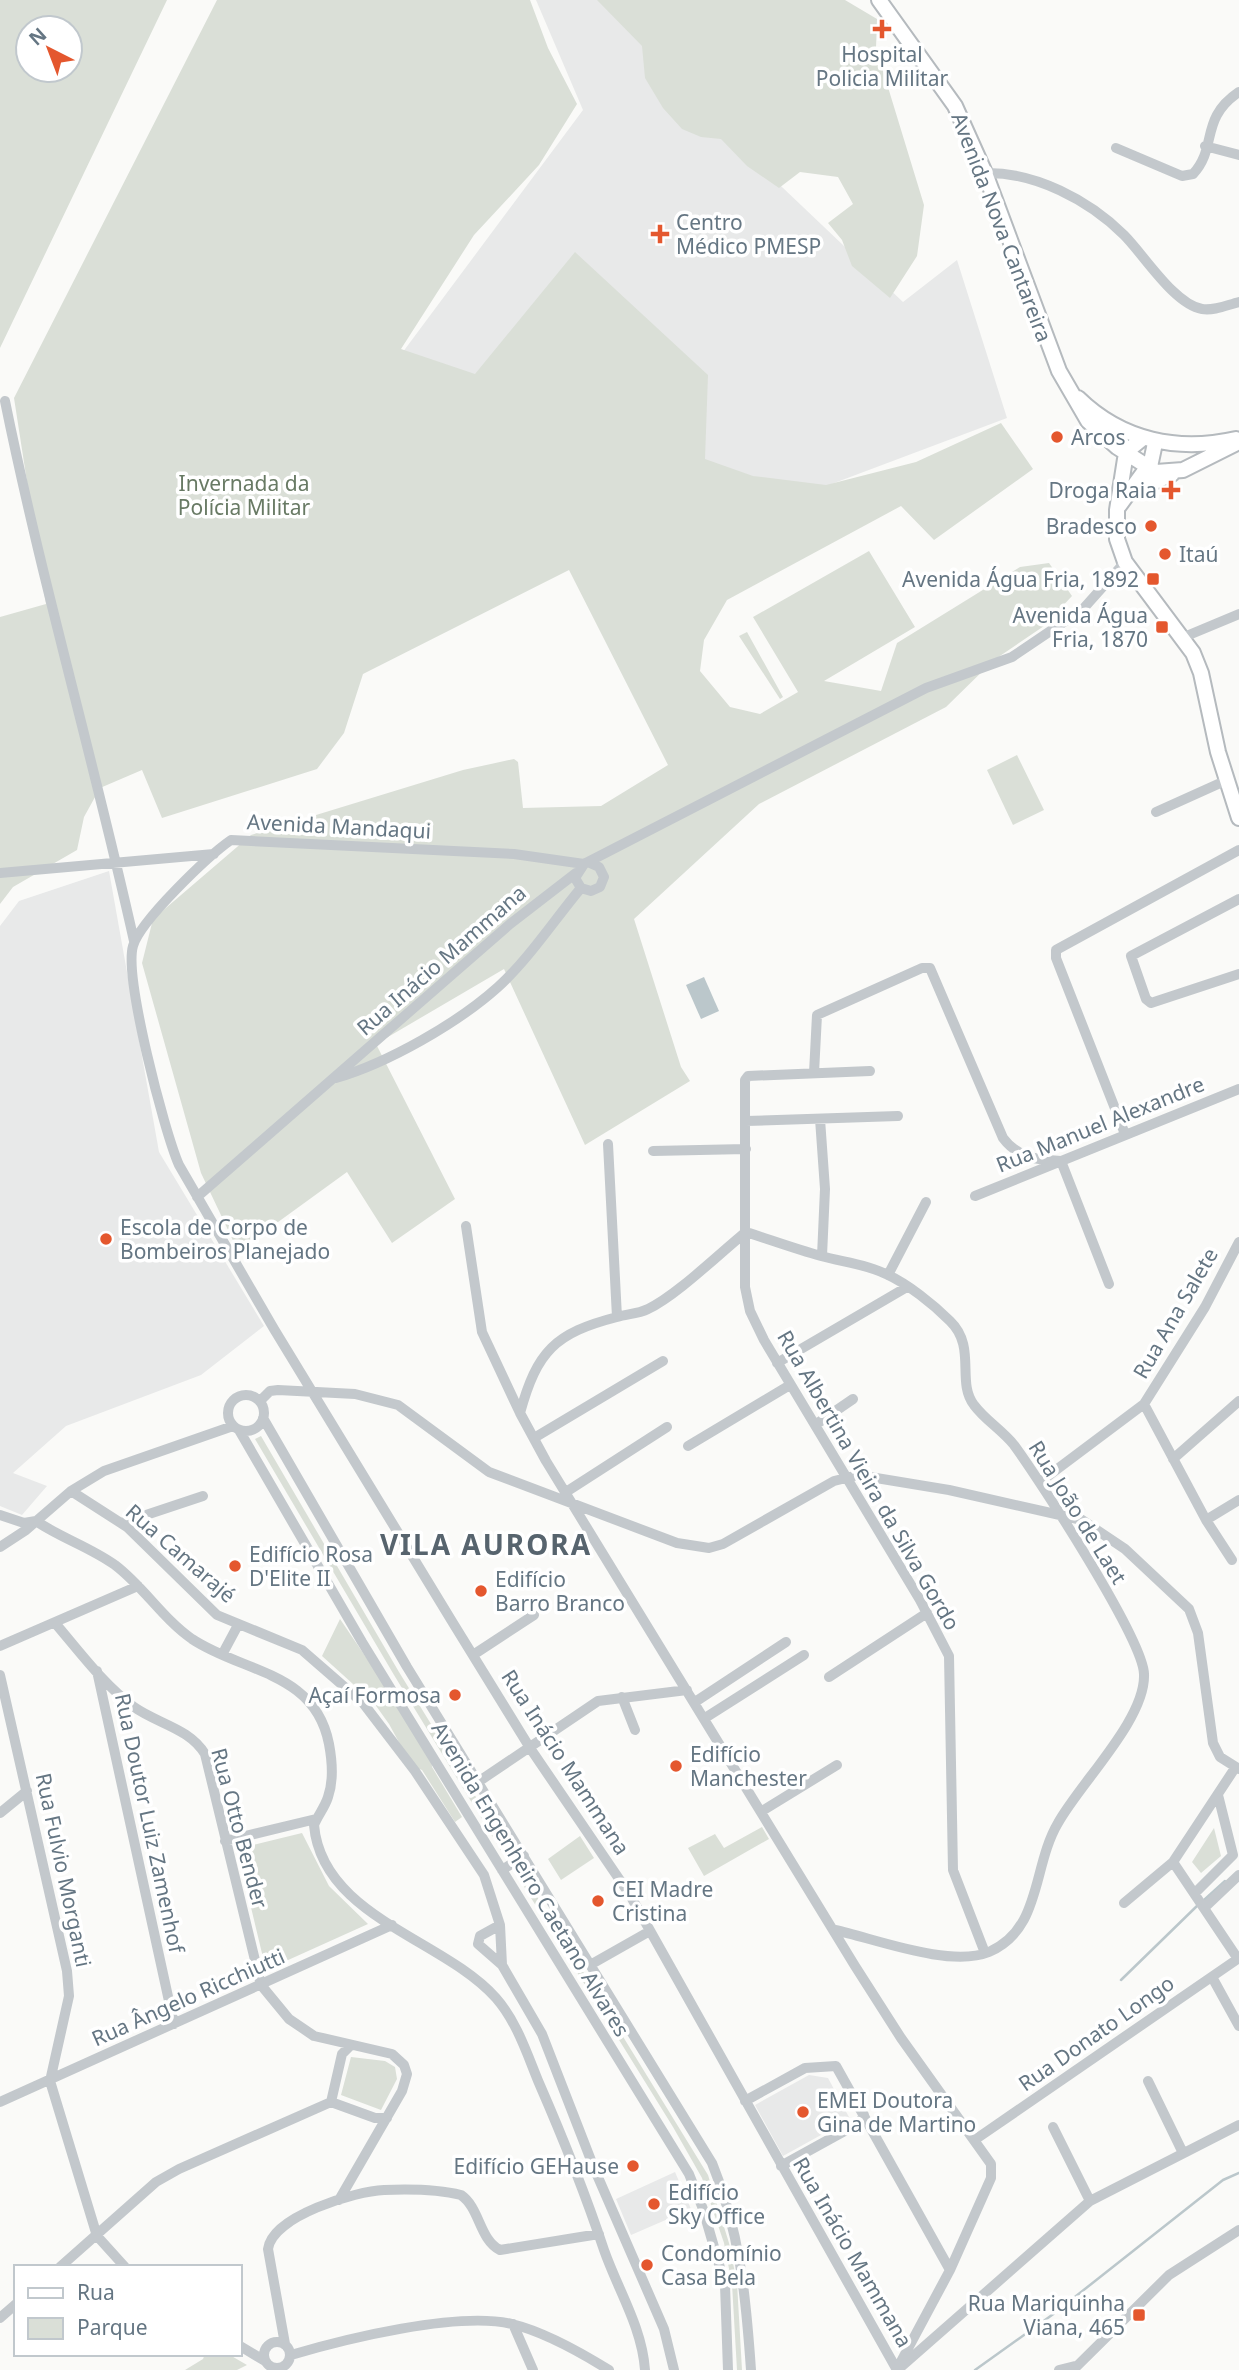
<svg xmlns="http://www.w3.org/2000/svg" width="1239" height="2370" font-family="'Noto Sans',sans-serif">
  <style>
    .built { fill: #e8e9e9 }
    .green { fill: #dadfd7; fill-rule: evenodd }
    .water { fill: #bbc7cb }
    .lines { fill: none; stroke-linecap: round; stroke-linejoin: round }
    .stream { stroke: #bbc7cb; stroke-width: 2.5 }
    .major-casing { stroke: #b5babe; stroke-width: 18 }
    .minor { stroke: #c3c8cc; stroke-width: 10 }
    .major { stroke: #fff; stroke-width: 14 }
    .poi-dot { fill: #e4572e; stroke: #fff; stroke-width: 2.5 }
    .labels { text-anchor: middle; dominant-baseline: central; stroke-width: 7; stroke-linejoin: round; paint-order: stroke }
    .poi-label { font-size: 21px; fill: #657683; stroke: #fff; text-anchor: start }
    .street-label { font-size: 21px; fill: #657683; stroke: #fff }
    .park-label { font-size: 21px; fill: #687a64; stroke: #fff }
    .district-label { font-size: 28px; font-weight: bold; letter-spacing: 2px; fill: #57646e; stroke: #fff }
  </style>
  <rect width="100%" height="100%" fill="#fafaf8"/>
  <path class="built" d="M536,0H648L704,113L903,302L957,260L1007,418L813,491L670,456L481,419L385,376L583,110Z
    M109,871L159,1152L264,1326L201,1375L66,1426L13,1473L47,1486L22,1515L0,1506V926L19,901Z
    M809,2075L828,2078L850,2119L783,2156L755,2105Z
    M675,2172L691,2209L631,2235L616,2199Z"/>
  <path class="green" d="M0,0H167L0,348ZM28,28H70V70H28Z
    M217,0H530L548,48L577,104L539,165L474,235L401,349L475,374L575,252L708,375L705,459L753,476L826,485L916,462L1001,423L1033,469L934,540L901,506L727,600L704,640L700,671L730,707L760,714L798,692L753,617L869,551L915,627L824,681L881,691L897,643L1020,567L1049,563L1072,596L1044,626L994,660L946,707L759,804L634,919L681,1067L690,1081L585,1145L504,969L376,1044L455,1199L392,1243L347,1172L238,1251L201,1173L142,963L153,919L251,835L463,770L514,759L518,762L523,808L601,806L668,765L569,570L363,674L344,733L317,769L162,818L142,770L100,788L84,817L77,850L13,887L0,904V617L46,604L14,398Z
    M597,0H845L877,19L876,48L924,205L917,256L890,298L852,266L842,240L828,223L853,204L838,177L800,172L779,188L747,166L721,139L701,137L682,129L663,108L645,78L642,46Z
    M747,632L783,697L780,699L739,636Z
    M1017,755L1044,810L1013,825L987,770Z
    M261,1436L399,1672L511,1854L505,1857L394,1675L255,1439Z
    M340,1619L431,1753L432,1767L462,1817L455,1822L422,1770L412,1766L389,1724L374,1703L322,1656Z
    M762,1827L769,1839L704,1876L688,1848L715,1834L724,1848Z
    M1214,1828L1221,1856L1201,1873L1192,1862Z
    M302,1833L329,1886L368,1924L266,1970L237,1849Z
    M580,1836L594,1858L561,1880L548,1859Z
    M520,1869L708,2175L729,2243L737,2283L742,2370H737L732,2284L724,2243L702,2178L673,2127L515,1872Z
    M351,2057L385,2061L395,2067L397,2079L381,2110L341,2095Z
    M205,2354H228L247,2365L237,2370H185L203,2359Z"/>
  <path class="water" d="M704,977L719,1011L701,1019L686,985Z"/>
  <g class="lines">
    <path class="stream" d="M1204,1900L1225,1881
      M1121,1980L1199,1904
      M975,2370L1052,2315L1223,2180L1239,2173"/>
    <defs>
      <path id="major" d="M879,0L955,106L985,173L1059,371L1088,421L1117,447L1156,472L1183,470L1239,442
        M1078,398C1122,441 1178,452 1236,439
        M1143,438L1132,447L1125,459L1117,510V539L1125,562L1193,653L1201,673L1218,752L1239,818
        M1129,493L1172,474
        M1119,506L1151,462L1155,443"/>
    </defs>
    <use href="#major" class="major-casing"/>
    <path class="minor" d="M1205,146L1239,155
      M1116,148L1182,176L1193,174C1218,147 1199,119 1239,92
      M985,173C1035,172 1089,200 1124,235C1144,255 1174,304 1202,309C1214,311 1227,305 1239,302
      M5,401C42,583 94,761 134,941
      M1184,637L1239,614
      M1156,812L1227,780
      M590,863L599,867L604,877L600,887L591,891L581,888L575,878L584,864L926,688L1012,657L1083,609L1125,562
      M584,864L514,854L231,840C208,856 140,921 133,946C124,977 164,1131 179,1165L274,1329L453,1623L530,1748L630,1895L897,2370
      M0,873L214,854
      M1239,899L1131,956L1146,999L1151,1003L1239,974
      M870,1071L748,1076L745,1080V1287L750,1311L764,1340L920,1600L949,1656L953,1870L985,1953
      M814,1073L817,1015L922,968H930L1003,1138C1018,1158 1038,1160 1061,1161L1109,1284
      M336,1078C388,1063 458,1023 498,987C528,960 555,919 581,888
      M820,1119L825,1189L822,1256
      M746,1121L898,1116
      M1125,1134L1056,958V950L1239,850
      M608,1144L617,1317
      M653,1151L746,1149
      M975,1196L1239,1089
      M197,1197L510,924L576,873
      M466,1226L482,1332L520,1413
      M746,1232C721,1252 676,1296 648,1309C638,1314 627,1314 617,1317C555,1333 537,1351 520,1413L546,1461L855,1966L901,2038L991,2164V2178L950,2270L897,2369
      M746,1232C771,1240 796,1249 821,1256C843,1262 866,1264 886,1274C908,1284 933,1304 950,1321C977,1347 956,1382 974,1405C985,1420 1002,1430 1014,1445C1039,1479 1143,1639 1144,1674C1146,1719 1080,1783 1058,1823C1032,1867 1042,1929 989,1952C950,1968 876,1939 835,1930
      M888,1275L926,1202
      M777,1363L907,1287
      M228 1413a18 18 0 1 1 36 0a18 18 0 1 1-36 0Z
      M260,1401L270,1391L278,1390L355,1394L398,1405L489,1472L677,1543L709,1548L723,1544L834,1481L858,1475L949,1490L1082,1520L1125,1549L1189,1609L1198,1633L1213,1743L1220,1757L1239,1769
      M1144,1404L1206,1520L1232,1560
      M263,1418L407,1667L712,2163C740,2231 746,2298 751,2370
      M815,1425L853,1399
      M239,1430L362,1642L689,2174L703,2209L725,2285L728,2370
      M534,1438L663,1361
      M688,1446L790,1385
      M1173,1459L1239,1401
      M1040,1482L1144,1404L1205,1307L1239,1242
      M71,1491L127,1527L217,1615L302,1650L363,1703L415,1771L484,1875L500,1925L502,1965
      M566,1492L667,1427
      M0,1515L24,1523L36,1521
      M1206,1520L1239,1500
      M36,1521C61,1538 90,1547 115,1565C144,1587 162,1618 192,1639C243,1673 315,1671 329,1744C332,1760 334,1780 328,1797C325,1807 318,1815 314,1825C322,1917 444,1939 496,1998C517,2022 527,2054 539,2083C563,2138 585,2193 604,2250C618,2290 642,2327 645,2370
      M122,1523L203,1496
      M0,1547L26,1530L71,1491L104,1471L233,1426
      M55,1623C79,1651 103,1684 134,1707C158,1724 189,1728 205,1754L261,1985L289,2019L314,2036L392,2054L404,2065L407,2074L402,2091L339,2200
      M0,1646L138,1586
      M223,1653L238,1625
      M473,1655L534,1615
      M97,1671L174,2024
      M0,1675L67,1971L69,1996L50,2081L97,2236L125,2267
      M829,1677L927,1613
      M622,1697L635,1730
      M695,1702L786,1642
      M705,1718L804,1655
      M478,1782L598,1701L687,1690
      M762,1811L837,1765
      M0,1813L27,1791
      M225,1841L316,1819
      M1173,1862L1238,1959
      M502,1870L524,1856
      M1195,1893L1233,1855L1218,1795
      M1124,1903L1173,1862L1235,1768
      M1205,1907L1239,1875
      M500,1925L480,1936L478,1944L502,1965L542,2034L594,2168L664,2329L674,2370
      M590,1965L650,1931
      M1212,1977L1239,2026
      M1148,2081L1183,2153
      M745,2101L805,2068L836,2066L950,2270
      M0,2102L392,1925
      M331,2102L342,2054L350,2046
      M331,2102L375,2118H387
      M1053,2127L1090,2201
      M976,2139L1239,1958
      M781,2166L859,2123L864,2115
      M60,2267L156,2182L179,2169L331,2102
      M0,2318L16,2304
      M513,2324L533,2370
      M264 2355a13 13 0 1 1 26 0a13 13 0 1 1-26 0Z
      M285,2344L268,2249C272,2216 356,2191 384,2190C409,2189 437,2189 461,2195C480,2208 479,2239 500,2250L599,2234
      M240,2346L265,2361
      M291,2355C345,2339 458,2311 512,2324C545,2332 580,2352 609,2370
      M902,2366L1090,2201L1239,2125
      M1059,2370L1075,2366
      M1073,2370L1169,2275L1239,2230"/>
    <use href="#major" class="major"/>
  </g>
  <g class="poi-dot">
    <path d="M878.5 18.5h7v7h7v7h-7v7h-7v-7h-7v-7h7z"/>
    <path d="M656.5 223.5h7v7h7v7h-7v7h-7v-7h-7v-7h7z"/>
    <circle cx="1057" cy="437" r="7"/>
    <path d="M1167.5 479.5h7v7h7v7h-7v7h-7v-7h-7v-7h7z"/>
    <circle cx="1151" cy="526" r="7"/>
    <circle cx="1165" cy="554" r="7"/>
    <rect x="1146" y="572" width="14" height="14" rx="3.5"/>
    <rect x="1155" y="620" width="14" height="14" rx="3.5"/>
    <circle cx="106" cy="1239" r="7"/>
    <circle cx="235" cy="1566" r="7"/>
    <circle cx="481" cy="1591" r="7"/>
    <circle cx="455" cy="1695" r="7"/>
    <circle cx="676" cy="1766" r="7"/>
    <circle cx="598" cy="1901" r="7"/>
    <circle cx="803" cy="2112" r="7"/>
    <circle cx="633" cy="2166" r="7"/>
    <circle cx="654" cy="2204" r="7"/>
    <circle cx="647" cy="2265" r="7"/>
    <rect x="1132" y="2308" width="14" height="14" rx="3.5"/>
  </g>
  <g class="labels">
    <g class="poi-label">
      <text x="882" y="54" text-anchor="middle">Hospital<tspan x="882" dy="24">Policia Militar</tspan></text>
      <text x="676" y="222">Centro<tspan x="676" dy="24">Médico PMESP</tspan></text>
      <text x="1071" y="437">Arcos</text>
      <text x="1157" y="490" text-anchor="end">Droga Raia</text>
      <text x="1137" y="526" text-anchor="end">Bradesco</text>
      <text x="1179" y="554">Itaú</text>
      <text x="1139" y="579" text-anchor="end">Avenida Água Fria, 1892</text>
      <text x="1148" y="615" text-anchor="end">Avenida Água<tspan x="1148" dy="24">Fria, 1870</tspan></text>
      <text x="120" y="1227">Escola de Corpo de<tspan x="120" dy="24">Bombeiros Planejado</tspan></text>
      <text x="249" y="1554">Edifício Rosa<tspan x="249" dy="24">D'Elite II</tspan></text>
      <text x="495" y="1579">Edifício<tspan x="495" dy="24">Barro Branco</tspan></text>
      <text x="441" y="1695" text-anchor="end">Açaí Formosa</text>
      <text x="690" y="1754">Edifício<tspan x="690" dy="24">Manchester</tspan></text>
      <text x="612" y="1889">CEI Madre<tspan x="612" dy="24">Cristina</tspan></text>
      <text x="817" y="2100">EMEI Doutora<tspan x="817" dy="24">Gina de Martino</tspan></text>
      <text x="619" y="2166" text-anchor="end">Edifício GEHause</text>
      <text x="668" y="2192">Edifício<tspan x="668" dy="24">Sky Office</tspan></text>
      <text x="661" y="2253">Condomínio<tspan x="661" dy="24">Casa Bela</tspan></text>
      <text x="1125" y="2303" text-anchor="end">Rua Mariquinha<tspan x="1125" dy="24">Viana, 465</tspan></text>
    </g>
    <g class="street-label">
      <text transform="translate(1002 227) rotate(69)">Avenida Nova Cantareira</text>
      <text transform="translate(339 826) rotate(3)">Avenida Mandaqui</text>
      <text transform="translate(441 960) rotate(-41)">Rua Inácio Mammana</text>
      <text transform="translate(1100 1124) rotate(-22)">Rua Manuel Alexandre</text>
      <text transform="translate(1175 1313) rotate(-60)">Rua Ana Salete</text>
      <text transform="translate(869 1480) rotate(60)">Rua Albertina Vieira da Silva Gordo</text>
      <text transform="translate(1078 1512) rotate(58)">Rua João de Laet</text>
      <text transform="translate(181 1553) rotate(41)">Rua Camarajé</text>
      <text transform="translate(566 1762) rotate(57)">Rua Inácio Mammana</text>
      <text transform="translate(150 1823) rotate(78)">Rua Doutor Luiz Zamenhof</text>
      <text transform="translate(240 1828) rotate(75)">Rua Otto Bender</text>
      <text transform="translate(64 1870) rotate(78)">Rua Fulvio Morganti</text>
      <text transform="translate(531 1879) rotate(59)">Avenida Engenheiro Caetano Alvares</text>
      <text transform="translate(188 1997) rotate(-24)">Rua Ângelo Ricchiutti</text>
      <text transform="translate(1096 2033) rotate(-35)">Rua Donato Longo</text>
      <text transform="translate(853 2252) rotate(60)">Rua Inácio Mammana</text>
    </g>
    <g class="park-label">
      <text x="244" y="483">Invernada da<tspan x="244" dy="24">Polícia Militar</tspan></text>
    </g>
    <g class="district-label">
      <text x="486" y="1544">VILA AURORA</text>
    </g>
  </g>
  <rect x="14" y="2265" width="228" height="91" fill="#ffffff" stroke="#c1c8cd" stroke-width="2"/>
  <rect x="28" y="2288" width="35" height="10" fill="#ffffff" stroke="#c1c8cd" stroke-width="2"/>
  <text x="77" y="2300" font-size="21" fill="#657683">Rua</text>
  <rect x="28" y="2318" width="35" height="21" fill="#dadfd7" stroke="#c1c8cd" stroke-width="2"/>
  <text x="77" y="2335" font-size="21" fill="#657683">Parque</text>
  <g transform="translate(49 49) rotate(318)"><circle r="33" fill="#ffffff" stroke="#c1c8cd" stroke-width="2"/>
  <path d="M0-5L12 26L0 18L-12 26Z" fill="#e4572e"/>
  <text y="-10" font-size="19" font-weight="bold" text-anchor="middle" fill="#657683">N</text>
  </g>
</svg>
